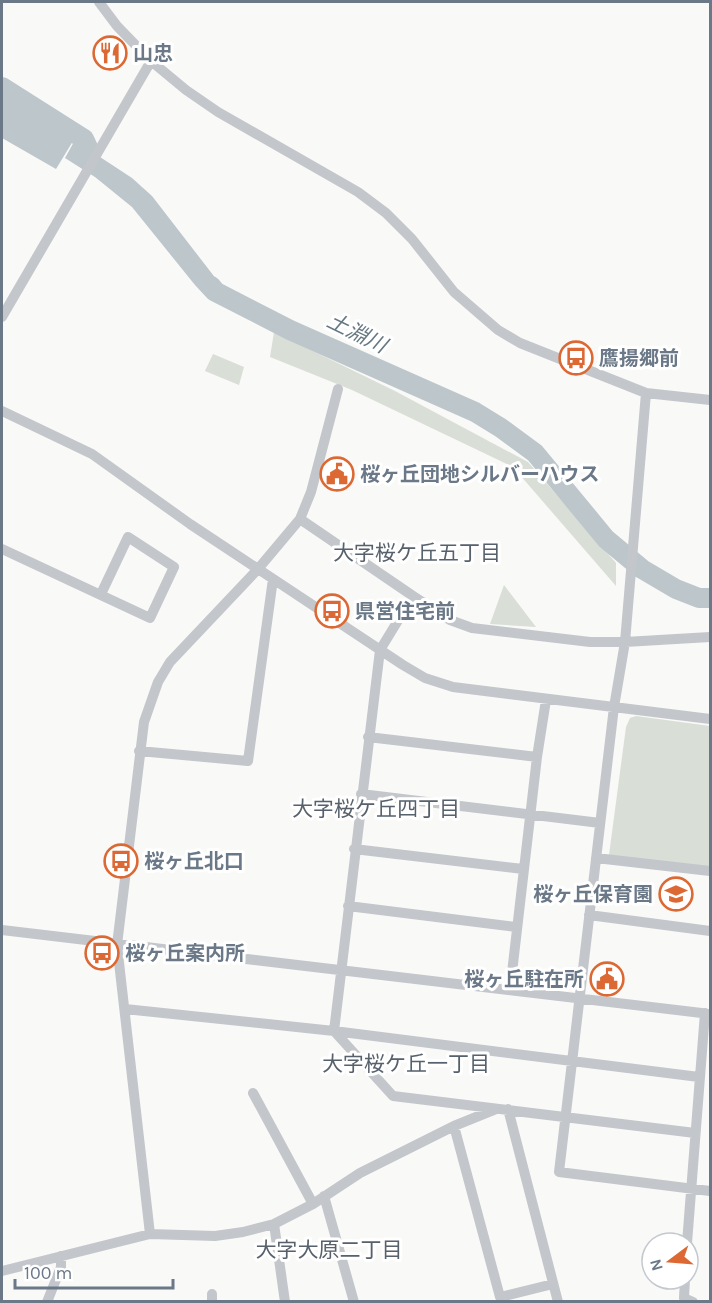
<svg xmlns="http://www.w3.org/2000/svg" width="712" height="1303" font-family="Karla,'Noto Sans JP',sans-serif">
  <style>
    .green { fill: #d9ded6 }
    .water { fill: #bdc6cb }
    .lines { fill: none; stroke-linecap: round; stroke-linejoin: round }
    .river { stroke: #bdc6cb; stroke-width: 20 }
    .minor { stroke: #c3c6ca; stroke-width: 10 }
    .labels { text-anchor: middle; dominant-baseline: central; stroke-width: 6; stroke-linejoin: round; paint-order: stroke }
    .poi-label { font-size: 20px; font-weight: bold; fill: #6a7887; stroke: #fff; text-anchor: start }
    .water-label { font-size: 21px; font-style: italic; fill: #667882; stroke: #fff }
    .neighbourhood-label { font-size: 21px; fill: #57616c; stroke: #fff }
  </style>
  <rect width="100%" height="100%" fill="#f9f9f7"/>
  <path class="green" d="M274,332L395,391L528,462L616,563V586L513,467L352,390L270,357Z
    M213,354L244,367L239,385L205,371Z
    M504,585L536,627L490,624Z
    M636,716L710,726V867L609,855L626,727L630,718Z"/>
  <path class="water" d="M2,90L81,142V144L83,141L76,136L77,134L93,144L100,157L132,178L152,196L220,284L233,298L227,308L208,299L195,285L132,207L95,177L65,158L75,140L73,141L56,169L2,138Z"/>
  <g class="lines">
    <path class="river" d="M2,87L84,139L91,154
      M211,286L216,292L290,330L475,412L501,428L535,453L606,539L642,569L676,589L699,598H710"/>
    <path class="minor" d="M99,2L117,26L151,61L186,90L218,112L358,192L386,213L412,239L454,292L498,330L520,343L646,393L710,400
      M2,317L151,61
      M646,393L625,642L614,707L559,1172L710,1191
      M2,411L92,454L190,524L403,665L425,678L453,687L710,719
      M300,519L413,596L450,620L472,628L590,642H625L710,637
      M2,549L150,618L174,567L128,537L101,594
      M413,596L380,650L334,1031L393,1096L695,1133
      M368,737L537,757L546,700
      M139,751L248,761L273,579
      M361,794L600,823
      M354,849L523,869
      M596,858L710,871
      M348,906L516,927
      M589,915L710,931
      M2,930L710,1014
      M510,990L537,757
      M125,1009L334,1031L699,1077
      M253,1093L313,1204
      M508,1109L558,1302
      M454,1126L500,1297L553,1284
      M324,1196L354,1302
      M274,1224L285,1302
      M150,1234L117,945L144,722L158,682L170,662L258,569L300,519L311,492L338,389
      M687,1243L705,1013
      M2,1271L150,1234L215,1236L243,1232L274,1224L313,1204L360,1173L454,1126L496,1109
      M685,1279L684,1298L693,1302
      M47,1302L61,1267V1256
      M212,1302V1294"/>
  </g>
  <defs>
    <symbol id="restaurant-ring" viewBox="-11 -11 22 22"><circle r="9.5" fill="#fff" stroke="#dc6934" stroke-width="1.5"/><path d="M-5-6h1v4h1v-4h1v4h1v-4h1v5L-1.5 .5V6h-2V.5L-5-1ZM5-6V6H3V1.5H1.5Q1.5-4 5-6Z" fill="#dc6934"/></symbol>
    <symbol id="bus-ring" viewBox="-11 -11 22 22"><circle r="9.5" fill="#fff" stroke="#dc6934" stroke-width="1.5"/><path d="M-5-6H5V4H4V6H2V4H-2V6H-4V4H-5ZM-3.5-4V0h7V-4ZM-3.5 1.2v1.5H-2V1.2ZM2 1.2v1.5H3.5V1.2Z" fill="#dc6934"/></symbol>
    <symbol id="civic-ring" viewBox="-11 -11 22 22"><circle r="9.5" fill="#fff" stroke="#dc6934" stroke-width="1.5"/><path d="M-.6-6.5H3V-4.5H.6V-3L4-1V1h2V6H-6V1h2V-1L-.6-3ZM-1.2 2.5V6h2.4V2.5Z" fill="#dc6934"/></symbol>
    <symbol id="school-ring" viewBox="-11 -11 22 22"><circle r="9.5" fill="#fff" stroke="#dc6934" stroke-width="1.5"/><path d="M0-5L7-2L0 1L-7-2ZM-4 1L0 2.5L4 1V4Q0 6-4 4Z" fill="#dc6934"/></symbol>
  </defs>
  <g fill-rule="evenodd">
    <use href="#restaurant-ring" x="91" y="34" width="38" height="38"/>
    <use href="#bus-ring" x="557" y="339" width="38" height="38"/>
    <use href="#civic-ring" x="318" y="455" width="38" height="38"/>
    <use href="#bus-ring" x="313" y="592" width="38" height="38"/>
    <use href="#bus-ring" x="102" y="842" width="38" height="38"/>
    <use href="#school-ring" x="657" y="875" width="38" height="38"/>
    <use href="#bus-ring" x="83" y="934" width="38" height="38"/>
    <use href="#civic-ring" x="588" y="960" width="38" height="38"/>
  </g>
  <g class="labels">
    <g class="poi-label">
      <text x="133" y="53">山忠</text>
      <text x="599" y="358">鷹揚郷前</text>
      <text x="360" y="474">桜ヶ丘団地シルバーハウス</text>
      <text x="355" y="611">県営住宅前</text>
      <text x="144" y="861">桜ヶ丘北口</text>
      <text x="653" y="894" text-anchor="end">桜ヶ丘保育園</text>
      <text x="125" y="953">桜ヶ丘案内所</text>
      <text x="584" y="979" text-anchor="end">桜ヶ丘駐在所</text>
    </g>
    <g class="water-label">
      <text transform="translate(357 333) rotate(26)">土淵川</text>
    </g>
    <g class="neighbourhood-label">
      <text x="417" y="553">大字桜ケ丘五丁目</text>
      <text x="376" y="809">大字桜ケ丘四丁目</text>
      <text x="406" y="1064">大字桜ケ丘一丁目</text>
      <text x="329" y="1250">大字大原二丁目</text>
    </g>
  </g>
  <rect width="712" height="1303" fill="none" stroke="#6a7887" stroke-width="6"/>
  <g transform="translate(670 1261) rotate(254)"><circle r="28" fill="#ffffff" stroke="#c3c9cf" stroke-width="1.5"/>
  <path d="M0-4.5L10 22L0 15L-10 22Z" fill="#dc6934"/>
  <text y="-9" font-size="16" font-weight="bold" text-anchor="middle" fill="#6a7887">N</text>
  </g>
  <path d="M15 1279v9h158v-9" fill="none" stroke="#6a7887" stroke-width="3"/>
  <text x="24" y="1279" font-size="18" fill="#6a7887" stroke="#ffffff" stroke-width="4.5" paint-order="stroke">100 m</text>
</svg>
